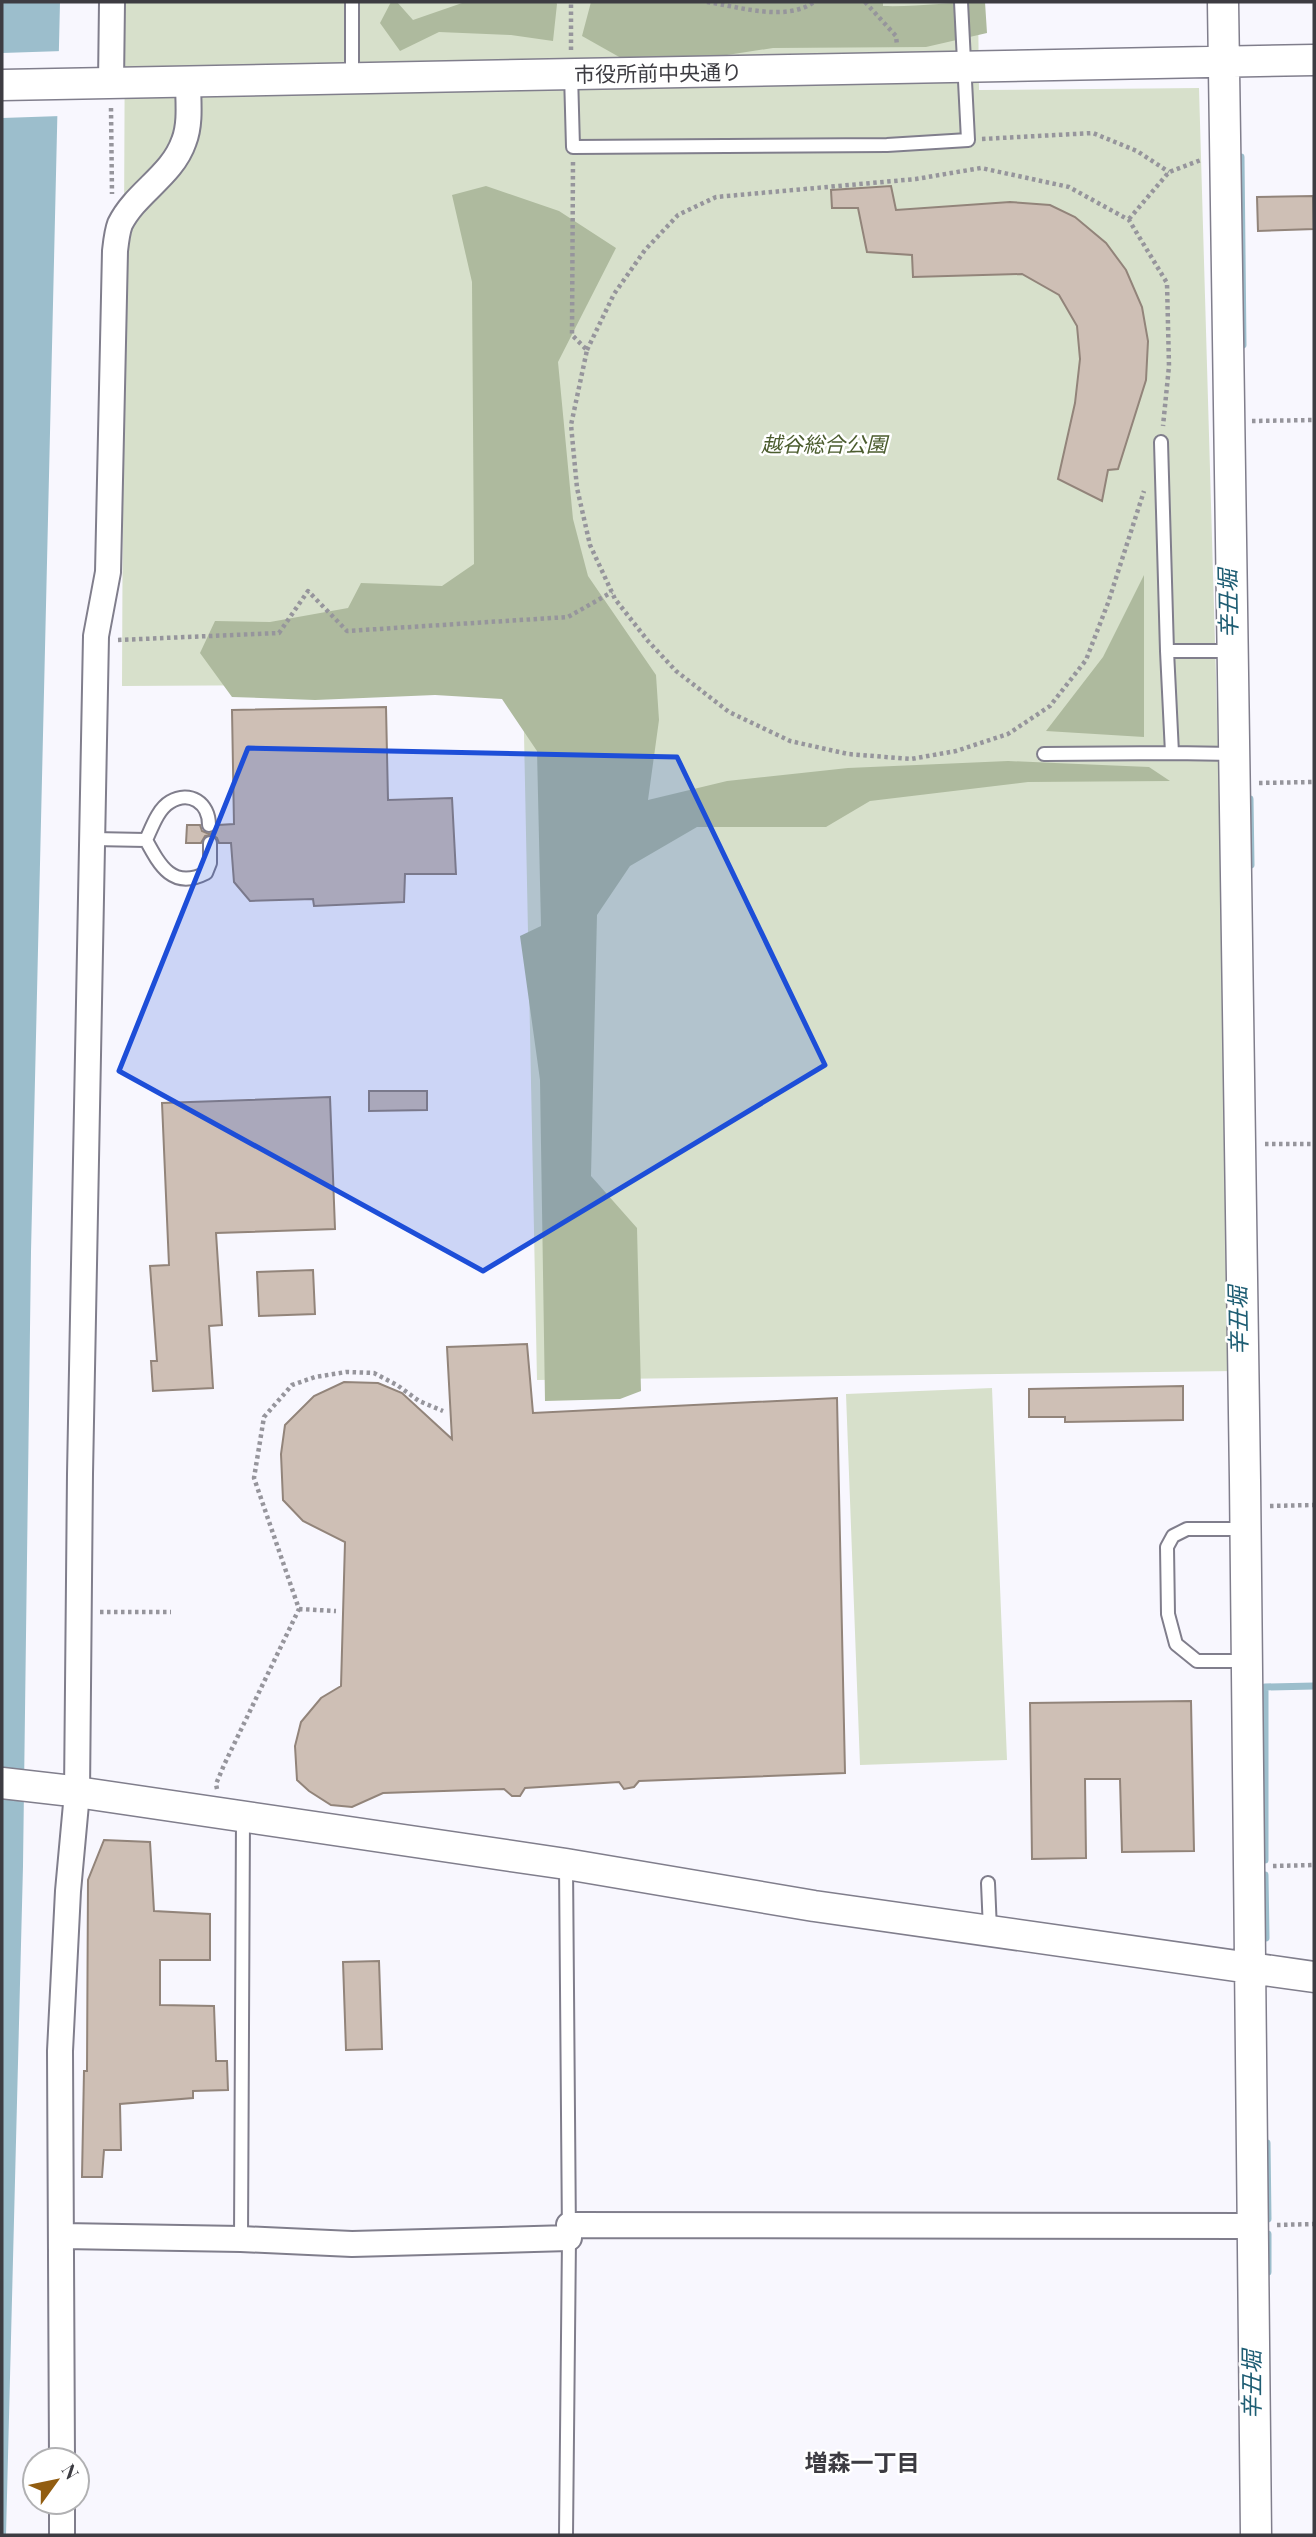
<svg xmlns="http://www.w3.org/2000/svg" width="1316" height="2537" font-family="'Playfair Display','Noto Sans JP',serif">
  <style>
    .green { fill: #d7e0cb }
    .forest { fill: #aeba9e }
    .water { fill: #9cbecc }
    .pier { fill: #f8f7fe }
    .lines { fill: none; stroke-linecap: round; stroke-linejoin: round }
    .stream { stroke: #9cbecc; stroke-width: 7 }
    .building { fill: #cebfb5; stroke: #92847a; stroke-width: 2 }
    .service-casing { stroke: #807e8c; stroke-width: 16 }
    .minor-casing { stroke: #807e8c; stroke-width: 28 }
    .tertiary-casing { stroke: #807e8c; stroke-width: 33 }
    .path { stroke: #96959c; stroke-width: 4.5; stroke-dasharray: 3.5 3.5; stroke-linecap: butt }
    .service { stroke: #fff; stroke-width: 12 }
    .minor { stroke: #fff; stroke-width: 24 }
    .tertiary { stroke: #fff; stroke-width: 30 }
    .marked { fill: #1d4ed8; fill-opacity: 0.2; stroke: #1d4ed8; stroke-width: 5; stroke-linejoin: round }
    .labels { text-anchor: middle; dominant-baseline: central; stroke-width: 5; stroke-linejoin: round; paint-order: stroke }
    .street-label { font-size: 21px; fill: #3d3c42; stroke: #fff }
    .park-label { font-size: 21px; font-style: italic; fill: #4b5c2e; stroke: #fff }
    .water-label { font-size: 23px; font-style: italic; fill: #1e5d73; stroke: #fff }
    .neighbourhood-label { font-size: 23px; font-weight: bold; fill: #3d3c42; stroke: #fff }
  </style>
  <rect width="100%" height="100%" fill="#f8f7fe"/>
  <path class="green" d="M125,2H978L979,90L1199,88L1236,1371L537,1380L523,684L122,686Z
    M992,1388L1007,1760L860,1765L846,1394Z"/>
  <path class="forest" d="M391,2H397L413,20L465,2H556L557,4L553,41L511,35L439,32L400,51L380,23Z
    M591,2H883V6C918,7 951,2 985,2L987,33L926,47L773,48L714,57L621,58L582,36Z
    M486,186L559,211L616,248L558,362L573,519L588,576L656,675L659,720L648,800L727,781L848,768L1008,761L1149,767L1170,781L1028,782L870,801L826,827H697L630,866L597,915L591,1176L637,1228L641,1391L620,1399L545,1401L540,1080L520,936L541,926L537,751L502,699L435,695L315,700L232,697L200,653L215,621L270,622L348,608L361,583L442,586L474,564L472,282L452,195Z
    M1144,575V737L1046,731L1103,657Z"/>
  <path class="water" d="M2,2H60L31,1252L23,1866L6,2535H2Z"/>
  <path class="pier" d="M63,51L61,116L2,118V53Z"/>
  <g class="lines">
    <path class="stream" d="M1241,157L1243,345
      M1250,799L1251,865
      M1265,1860V1687L1314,1686
      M1265,1875L1266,1938
      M1267,2143L1268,2219
      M1268,2234V2272"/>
  </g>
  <path class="building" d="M891,186L896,210L1010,202L1050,205L1075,217L1106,243L1126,270L1142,307L1148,341L1146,380L1118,469L1108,470L1102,501L1058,479L1075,403L1080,359L1077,326L1059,295L1022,274L913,277L912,255L867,252L858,208H832L831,190Z
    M1313,196L1314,229L1258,231L1257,197Z
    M386,707L388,800L452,798L456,874H405L404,902L314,906L313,899L250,901L234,882L231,843H219L217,838L211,834L205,836L201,843H186L187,825H200L202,831L209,834L215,832L218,825L234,824L232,710Z
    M369,1091H427V1110L369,1111Z
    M330,1097L335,1229L216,1233L222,1325L209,1326L213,1388L153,1391L151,1361H157L150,1266L169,1265L162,1103Z
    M313,1270L315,1314L259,1316L257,1272Z
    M527,1344L533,1413L837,1398L845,1773L639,1781L634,1787L624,1789L619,1782L525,1788L520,1796H512L504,1789L383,1793L352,1807L331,1805L309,1791L297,1780L295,1746L301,1722L321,1698L341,1686L345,1542L303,1521L283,1500L281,1454L285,1425L314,1396L344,1382L378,1383L402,1393L452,1439L447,1347Z
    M1183,1386V1420L1065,1422V1417H1029V1389Z
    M1191,1701L1194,1851L1122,1852L1120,1779H1085L1086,1858L1032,1859L1030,1703Z
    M104,1840L150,1842L154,1911L210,1914V1960H160V2005L214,2006L216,2061H227L228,2090L193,2091V2098L120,2104L121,2150H104L102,2177H82L84,2071H87L88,1880Z
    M379,1961L382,2049L346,2050L343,1962Z"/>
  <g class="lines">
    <defs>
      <path id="service" d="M571,74L573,147L887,145L968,140L961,2
        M352,78V2
        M1161,442L1167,651
        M1232,651H1167L1172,753L1234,754
        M1044,754L1172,753
        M93,839L146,840
        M146,840C160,866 173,890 206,873L210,863V843
        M146,840C152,827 158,809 170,802C190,790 209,803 209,825
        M1245,1529H1187L1173,1536L1167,1547L1168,1614L1176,1644L1197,1661H1246
        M988,1883L990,1930
        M241,2239L243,1817
        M566,2535L569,2238L566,1865"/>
      <path id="minor" d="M111,83L112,2
        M569,2225L1252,2226
        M63,2236L241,2239L352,2244L569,2238
        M62,2460L60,2051L68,1891L77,1793L80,1474L96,636L108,572L115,251C116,242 117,232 120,224C136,192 172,176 184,141C191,123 188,100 188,81
        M62,2535V2502"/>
      <path id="tertiary" d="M1223,2L1245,1480L1256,2535
        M2,85L1314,60
        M2,1783L63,1790L566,1864L814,1906L1314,1977"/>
    </defs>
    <use href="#service" class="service-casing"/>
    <use href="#minor" class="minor-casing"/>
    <use href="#tertiary" class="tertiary-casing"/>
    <path class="path" d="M707,2C740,7 786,22 814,2
      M865,2L896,36L897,45
      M571,50V2
      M111,108L112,194
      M982,139L1093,133L1137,151L1169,172
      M573,162L572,335L587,350L571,425L577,488L590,545L615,599L648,641L676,671L729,712L790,741L848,754L911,759L956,751L1008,734L1050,706L1086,660L1108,603L1144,491
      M1129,219L1169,172L1201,160
      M587,350L614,294L645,250L678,215L716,197L916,179L981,168L1069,187L1129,220L1167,283L1169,366L1163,426
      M1252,421L1314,420
      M118,640L279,633L308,591L347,631L568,617L612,592
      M1259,783L1314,782
      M1265,1144H1314
      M1270,1506L1314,1505
      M299,1609L336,1611
      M100,1612H171
      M217,1789L216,1784L224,1765L299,1609L254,1478L264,1417L292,1385L315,1377L346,1372L374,1373L397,1385L419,1401L443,1411
      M1273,1866L1314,1865
      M1277,2225L1314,2224"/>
    <use href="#service" class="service"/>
    <use href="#minor" class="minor"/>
    <use href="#tertiary" class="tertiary"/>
  </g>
  <path class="marked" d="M248,748L677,757L825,1065L483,1271L119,1071Z"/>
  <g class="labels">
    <g class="street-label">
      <text transform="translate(658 72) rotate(-1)">市役所前中央通り</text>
    </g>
    <g class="park-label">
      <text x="824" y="443">越谷総合公園</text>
    </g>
    <g class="water-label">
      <text transform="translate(1227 604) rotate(-91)">辛丑堀</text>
      <text transform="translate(1237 1321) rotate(-91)">辛丑堀</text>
      <text transform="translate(1250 2385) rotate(-90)">辛丑堀</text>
    </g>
    <g class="neighbourhood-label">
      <text x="862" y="2461">増森一丁目</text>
    </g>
  </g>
  <rect width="1316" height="2537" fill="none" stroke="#3d3c42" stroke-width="7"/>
  <g transform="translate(56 2481) rotate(57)"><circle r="33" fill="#ffffff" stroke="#b1b1b3" stroke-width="2"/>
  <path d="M0-5L12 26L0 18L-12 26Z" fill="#925d11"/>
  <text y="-10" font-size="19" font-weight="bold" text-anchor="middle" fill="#3d3c42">N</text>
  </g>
</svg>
